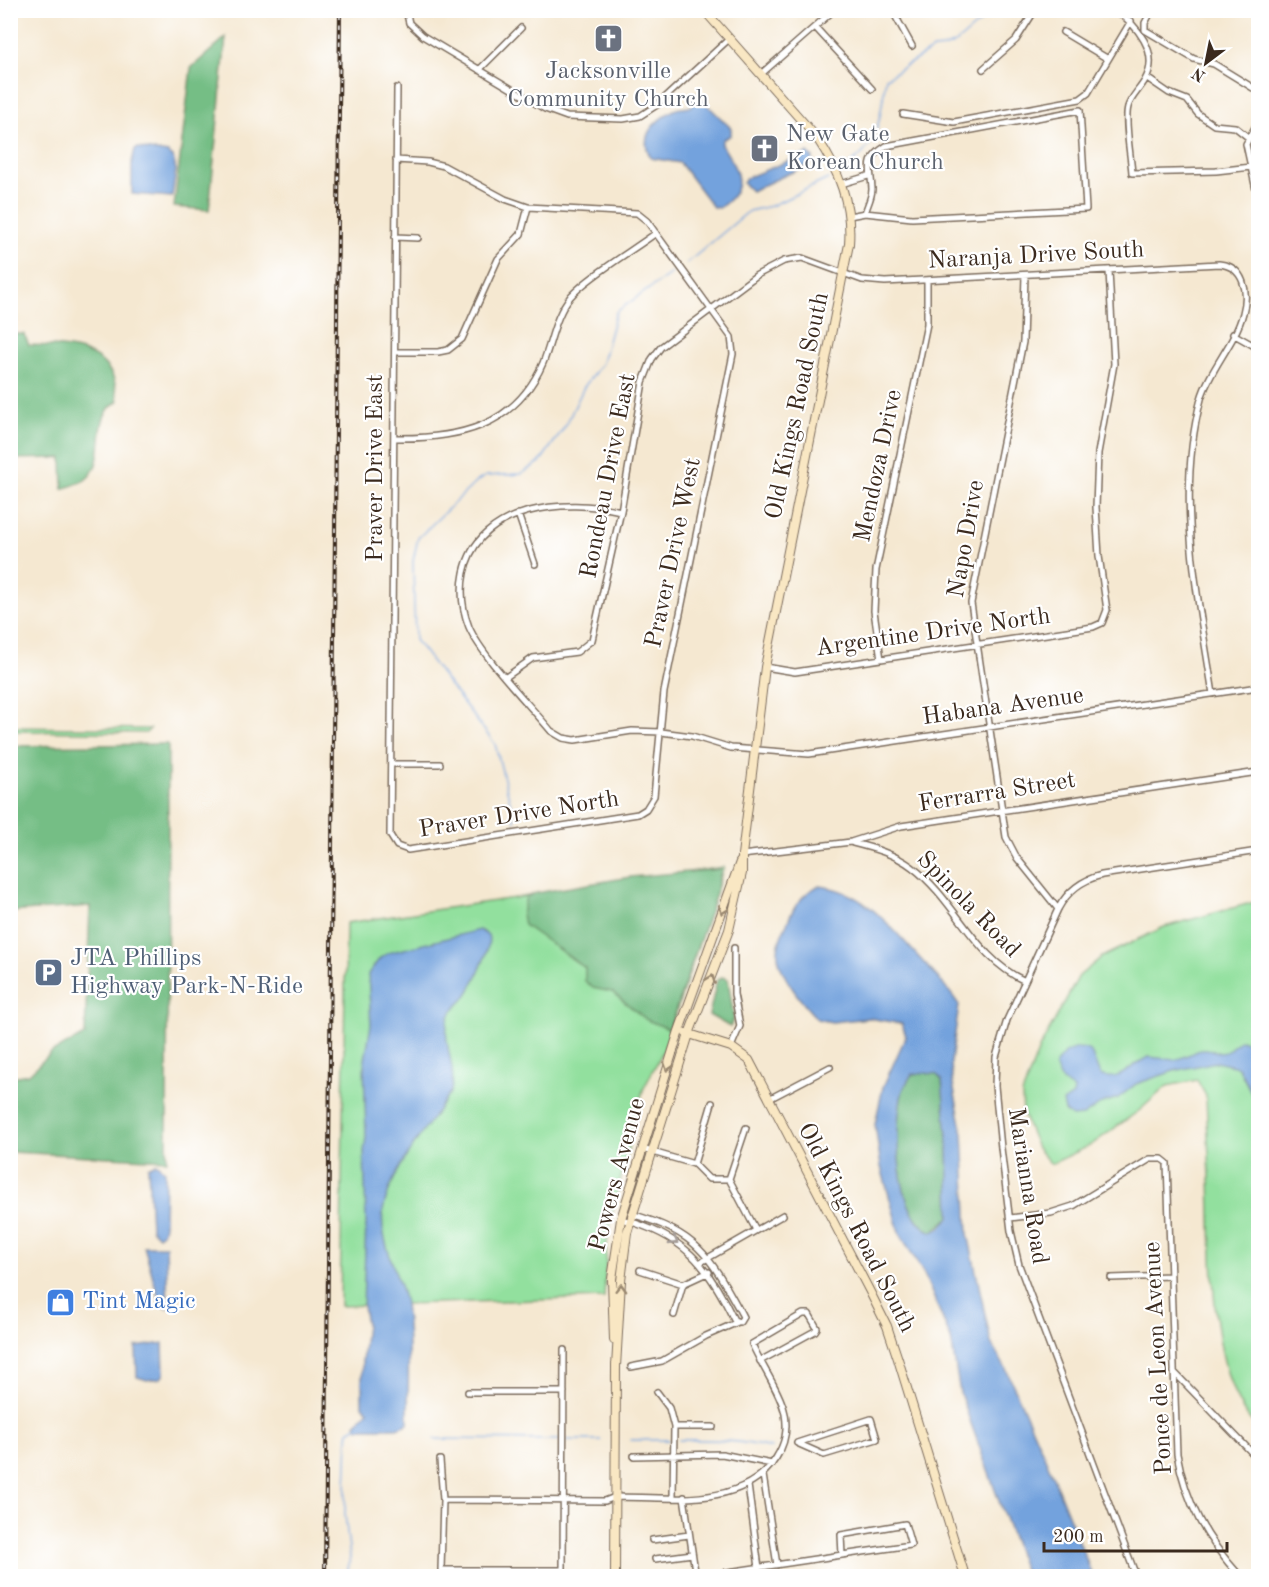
<svg xmlns="http://www.w3.org/2000/svg" width="1269" height="1587" font-family="'Old Standard TT',serif">
  <style>
    .green { fill: #92e09e; stroke: #66855e; stroke-width: 1.5 }
    .forest { fill: #75be85; stroke: #587452; stroke-width: 1.5 }
    .water { fill: #73a2dd; stroke: #57667e; stroke-width: 1.5; fill-rule: evenodd }
    .lines { fill: none; stroke-linecap: round; stroke-linejoin: round }
    .stream { stroke: #73a2dd; stroke-width: 1.5 }
    .street-casing { stroke: #7c6c5d; stroke-width: 8 }
    .secondary-casing { stroke: #7c6c5d; stroke-width: 10 }
    .street { stroke: #fff; stroke-width: 5 }
    .secondary { stroke: #f9e7c3; stroke-width: 8 }
    .rail-casing { stroke: #3b2a1e; stroke-width: 4 }
    .rail { stroke: #fff; stroke-width: 1.5; stroke-dasharray: 4.5; stroke-linecap: butt }
    .oneway { stroke: #9a8870 }
    .oneway2 { stroke: #a79f9a }
    .labels { text-anchor: middle; dominant-baseline: central; stroke-width: 4.5; stroke-linejoin: round; paint-order: stroke }
    .worship-label { font-size: 24px; fill: #5b616d; stroke: #fff }
    .street-label { font-size: 24px; fill: #3b2a1e; stroke: #fff }
    .service-label { font-size: 24px; fill: #4e5e75; stroke: #fff; text-anchor: start }
    .shop-label { font-size: 24px; fill: #366cbe; stroke: #fff; text-anchor: start }
  </style>
  <rect width="100%" height="100%" fill="#fff"/>
  <filter id="ink" filterUnits="userSpaceOnUse"><feTurbulence type="fractalNoise" baseFrequency=".0167" numOctaves="2"/><feDisplacementMap in="SourceGraphic" scale="12" xChannelSelector="R" yChannelSelector="G"/><feConvolveMatrix kernelMatrix="1 2 1 2 8 2 1 2 1" color-interpolation-filters="sRGB"/></filter>
  <filter id="wash" filterUnits="userSpaceOnUse"><feTurbulence type="fractalNoise" baseFrequency=".008" numOctaves="4" result="noise"/><feDisplacementMap in="SourceGraphic" scale="24" xChannelSelector="R" yChannelSelector="G"/><feGaussianBlur stdDeviation="1.35" result="paint"/><feColorMatrix in="noise" values="0 0 0 0 0 0 0 0 0 0 0 0 0 0 0 0 0 1.4 0 .05"/><feComposite in="paint" operator="in"/></filter>
  <g filter="url(#wash)">
    <rect width="100%" height="100%" fill="#f5e8d1"/>
    <path class="green" d="M11,727L150,729L146,733L11,731Z
      M724,867L664,1049L643,1090L612,1214L607,1244L604,1298L340,1306L346,923Z
      M1258,901V1428C1206,1382 1213,1245 1210,1178C1209,1151 1207,1124 1206,1096L1197,1080L1167,1086L1140,1110L1091,1145L1051,1164L1037,1148L1023,1114L1022,1094L1039,1049L1079,976L1102,957L1164,927Z"/>
    <path class="forest" d="M226,37L209,210L174,207L191,68Z
      M11,334H24L29,345C58,346 99,345 113,377C116,384 116,393 118,401C88,418 111,461 85,480C79,484 69,486 63,489L62,458L11,459Z
      M168,744L167,1160L11,1152V1077L29,1074L52,1052L85,1035L90,906L11,912V746Z
      M721,869L716,894L669,1029L647,1020L612,992L593,988L585,981V968L524,925L522,914L526,897L536,893L630,877Z
      M722,977L728,979L734,1019L730,1027L709,1015L717,980Z
      M922,1073L936,1074L942,1080L948,1148L950,1217L932,1232C895,1217 893,1124 903,1090C905,1085 909,1079 912,1074Z"/>
    <path class="water" d="M695,93L731,128V135L722,140V145C738,171 749,188 719,208L713,207L680,163L651,158C638,136 654,121 674,110C679,107 686,109 692,106L693,95Z
      M138,148L168,153L173,157L176,170L172,197L132,194V162L135,149Z
      M808,153L813,158L812,163L751,191L743,183L746,178Z
      M818,886C860,889 887,922 914,952C931,971 945,983 959,1005L951,1062L952,1079L963,1134L968,1234L991,1343L1006,1369L1047,1462L1093,1576H1026L960,1393L951,1339L924,1274L899,1232L881,1167L875,1124L883,1087L906,1036L902,1024L869,1018L832,1022L817,1019C804,1005 780,976 778,956C777,943 783,932 788,921C794,906 804,893 818,886ZM922,1073L936,1074L942,1080L948,1148L950,1217L940,1228L932,1232C895,1218 893,1124 903,1090C905,1085 909,1079 912,1074Z
      M479,930L488,935C493,947 472,988 464,999C459,1005 451,1010 449,1017C440,1041 458,1066 451,1091C429,1125 393,1167 384,1206C376,1236 400,1275 405,1304C410,1344 408,1384 408,1424L397,1428H358L356,1424L368,1411L362,1405V1362L366,1324L363,1307L366,1222L364,1152L366,1137L364,1065L371,1025L368,974L380,958L388,953Z
      M1240,1040C1267,1045 1259,1087 1258,1106L1238,1067L1216,1062L1174,1071L1136,1084L1118,1098L1102,1103L1083,1116L1072,1117L1065,1111L1063,1102L1073,1095L1074,1089L1062,1081L1055,1066C1061,1052 1079,1043 1091,1052L1100,1075C1121,1084 1131,1063 1149,1057L1176,1060L1200,1050H1212L1220,1053L1226,1052Z
      M156,1163L165,1171L164,1227L162,1233L158,1236L151,1229L148,1167Z
      M166,1246L168,1308L161,1306L144,1246Z
      M163,1343L164,1374L161,1378L147,1380L137,1377L136,1347Z"/>
    <g class="lines">
      <path class="stream" d="M847,166C881,146 880,114 886,78L933,49L944,48L957,42L986,17L987,10
        M687,263L749,211L771,206L828,179
        M515,821L495,744L415,640L413,561L418,538L476,482L486,476L521,474L540,462L566,425L584,387L602,363L616,312L673,272
        M434,1439L561,1440
        M566,1440H601
        M631,1440H669
        M679,1440C711,1439 740,1440 771,1448
        M347,1576L350,1557L345,1514L348,1438L349,1431L357,1426"/>
    </g>
  </g>
  <g filter="url(#ink)">
    <g class="lines">
      <defs>
        <path id="street" d="M406,10L409,23L423,36L545,109L567,117L623,119L640,116L657,105L729,39
          M892,10L912,46
          M1115,10C1136,24 1161,53 1145,80C1141,88 1130,98 1128,107C1124,120 1131,158 1132,173L1216,171L1251,167
          M1152,10L1145,23V30L1194,59L1214,64L1258,91
          M896,17L911,10
          M815,27L872,89
          M1063,32L1108,59
          M983,69L1016,40L1035,10
          M479,70L521,28
          M761,74L834,10
          M1147,78L1169,93L1187,100L1198,114L1214,125L1235,127L1249,138
          M1080,110L1086,209L912,218L865,213C867,206 872,197 872,189C871,168 864,160 886,146Z
          M903,114L954,122L1080,99L1088,93L1131,21
          M1258,122L1246,144L1258,199
          M396,160L428,162L444,166L505,199L528,207L637,213L647,221L731,337L733,354L664,692L654,796L646,809L638,814L408,850L397,846L390,835L397,88
          M841,184L868,176
          M849,216L865,213
          M395,237L418,238
          M1025,275L1023,342L971,603L1006,837L1017,858L1058,909
          M1233,334L1258,348
          M395,352H438L448,350L462,339L498,259L521,234L528,207
          M394,438C457,439 515,428 543,363C552,341 555,315 571,296C588,277 633,250 656,233
          M621,511C566,498 478,505 464,573C460,592 462,609 469,627C482,657 529,704 551,731L563,738L575,740L632,731L661,732L692,736L731,748L809,754L1258,687
          M518,514L535,564
          M881,659L874,611L876,570L927,324V280
          M765,667L795,672L1093,627L1102,623L1107,610L1099,556L1096,507L1098,453L1114,364L1109,271
          M506,677L533,658L577,652L592,640L621,511L643,382L652,359L661,347L757,275L784,261L802,258L862,280L885,282L1219,264C1244,266 1249,292 1243,313C1235,344 1210,368 1201,399C1175,497 1198,596 1213,694
          M391,764H440
          M853,843C873,848 895,854 912,867C956,900 974,958 1025,981
          M742,855L851,842L901,826L1258,772
          M731,1047L740,1026L734,994V948
          M769,1099L830,1067
          M642,1149L694,1164L709,1179H729L756,1230
          M694,1164L712,1103
          M729,1179L746,1128
          M1010,1218L1051,1213L1073,1206L1150,1159H1162L1167,1163L1177,1454C1186,1504 1207,1540 1240,1576
          M621,1219C683,1235 707,1263 734,1320L740,1322L743,1317L741,1313C709,1255 698,1233 631,1214
          M701,1262L783,1215
          M640,1270L683,1284
          M1111,1278L1171,1276
          M683,1284L709,1272
          M674,1315L683,1284
          M631,1367L662,1361L706,1336L738,1322
          M1174,1372L1258,1459
          M468,1392H564
          M657,1392L669,1408L674,1427L673,1497
          M871,1419L877,1439L824,1455L797,1443Z
          M674,1427H713
          M634,1456L722,1454L772,1464
          M440,1460L443,1500L441,1570H563
          M763,1475L777,1565
          M748,1485L759,1568
          M684,1497L695,1571L700,1576
          M443,1500L605,1501L615,1497C669,1497 743,1509 776,1458C785,1444 788,1431 785,1414C781,1393 761,1365 752,1344L803,1314H809L817,1328L815,1331L760,1361
          M905,1524L911,1545L842,1555L841,1535Z
          M652,1540L689,1535
          M655,1559L692,1554
          M563,1576L564,1350
          M701,1576L842,1555
          M1136,1576L1019,1265L1011,1231L1001,1148L995,1086L996,1057L1007,1020L1058,909C1068,890 1082,880 1102,875L1258,851"/>
        <path id="secondary" d="M686,1033L731,1047L749,1060L869,1290L887,1326L898,1359L965,1576
          M614,1340L612,1279L621,1219L679,1031L740,862
          M616,1367L621,1281L627,1233L689,1034L729,930L742,873V855L765,667L849,244C852,204 839,171 817,138L704,10
          M615,1576L616,1364"/>
      </defs>
      <use href="#street" class="street-casing"/>
      <use href="#secondary" class="secondary-casing"/>
      <use href="#street" class="street"/>
      <use href="#secondary" class="secondary"/>
      <defs>
        <path id="rail" d="M325,1576L340,10"/>
      </defs>
      <use href="#rail" class="rail-casing"/>
      <use href="#rail" class="rail"/>
    </g>
    <defs><path id="oneway-chevron" d="M-2-3.5L2.5 0L-2 3.5" fill="none" stroke-width="1.6" stroke-linecap="round" stroke-linejoin="round" transform="scale(1.5)"/></defs>
    <g class="oneway">
      <use href="#oneway-chevron" transform="translate(723 910) rotate(110)"/>
      <use href="#oneway-chevron" transform="translate(711 979) rotate(-69)"/>
      <use href="#oneway-chevron" transform="translate(668 1067) rotate(108)"/>
      <use href="#oneway-chevron" transform="translate(621 1288) rotate(-88)"/>
    </g>
    <use class="oneway2" href="#oneway-chevron" transform="translate(674 1241) rotate(30)"/>
  </g>
  <defs>
    <symbol id="church-square" viewBox="-11 -11 22 22"><rect x="-9" y="-9" width="18" height="18" rx="4" fill="#6b7280" stroke="#fff"/><path d="M-1.2-6h2.4v3.5h3.3v2.4h-3.3V6h-2.4V-.1h-3.3v-2.4h3.3Z" fill="#fff"/></symbol>
    <symbol id="parking-square" viewBox="-11 -11 22 22"><rect x="-9" y="-9" width="18" height="18" rx="4" fill="#5c6f8a" stroke="#fff"/><path d="M-3.5-5.5H1a3.5 3.5 0 0 1 0 7H-1V5.5H-3.5ZM-1-3.4V-.6H.8a1.4 1.4 0 0 0 0-2.8Z" fill="#fff"/></symbol>
    <symbol id="shop-square" viewBox="-11 -11 22 22"><rect x="-9" y="-9" width="18" height="18" rx="4" fill="#3f7fe0" stroke="#fff"/><path d="M-5-2.5h2.3a2.7 3.5 0 0 1 5.4 0H5L5.5 6h-11ZM-1.5-2.5h3a1.5 2.3 0 0 0-3 0Z" fill="#fff"/></symbol>
  </defs>
  <g fill-rule="evenodd">
    <use href="#church-square" x="592" y="22" width="33" height="33"/>
    <use href="#church-square" x="748" y="132" width="33" height="33"/>
    <use href="#parking-square" x="32" y="956" width="33" height="33"/>
    <use href="#shop-square" x="44" y="1286" width="33" height="33"/>
  </g>
  <g class="labels">
    <g class="worship-label">
      <text x="608" y="72">Jacksonville<tspan x="608" dy="28">Community Church</tspan></text>
      <text x="786" y="135" text-anchor="start">New Gate<tspan x="786" dy="28">Korean Church</tspan></text>
    </g>
    <g class="street-label">
      <text transform="translate(1036 256) rotate(-3)">Naranja Drive South</text>
      <text transform="translate(798 406) rotate(-78)">Old Kings Road South</text>
      <text transform="translate(879 466) rotate(-78)">Mendoza Drive</text>
      <text transform="translate(376 468) rotate(-90)">Praver Drive East</text>
      <text transform="translate(609 476) rotate(-79)">Rondeau Drive East</text>
      <text transform="translate(967 539) rotate(-80)">Napo Drive</text>
      <text transform="translate(674 553) rotate(-78)">Praver Drive West</text>
      <text transform="translate(933 633) rotate(-8)">Argentine Drive North</text>
      <text transform="translate(1003 707) rotate(-8)">Habana Avenue</text>
      <text transform="translate(997 793) rotate(-9)">Ferrarra Street</text>
      <text transform="translate(519 815) rotate(-9)">Praver Drive North</text>
      <text transform="translate(968 905) rotate(46)">Spinola Road</text>
      <text transform="translate(618 1175) rotate(-75)">Powers Avenue</text>
      <text transform="translate(1027 1186) rotate(81)">Marianna Road</text>
      <text transform="translate(856 1228) rotate(63)">Old Kings Road South</text>
      <text transform="translate(1159 1358) rotate(-93)">Ponce de Leon Avenue</text>
    </g>
    <g class="service-label">
      <text x="70" y="959">JTA Phillips<tspan x="70" dy="28">Highway Park-N-Ride</tspan></text>
    </g>
    <g class="shop-label">
      <text x="82" y="1302">Tint Magic</text>
    </g>
  </g>
  <rect width="1269" height="1587" fill="none" stroke="#fff" stroke-width="36"/>
  <g transform="translate(1206 63) rotate(212)" stroke="#ffffff" stroke-width="4.5" paint-order="stroke">
  <path d="M0-4.5L10 22L0 15L-10 22Z" fill="#3b2a1e"/>
  <text y="-9" font-size="16" font-weight="bold" text-anchor="middle" fill="#3b2a1e">N</text>
  </g>
  <path d="M1044 1542v9h183v-9" fill="none" stroke="#3b2a1e" stroke-width="3"/>
  <text x="1053" y="1542" font-size="18" fill="#3b2a1e" stroke="#ffffff" stroke-width="4.5" paint-order="stroke">200 m</text>
</svg>
